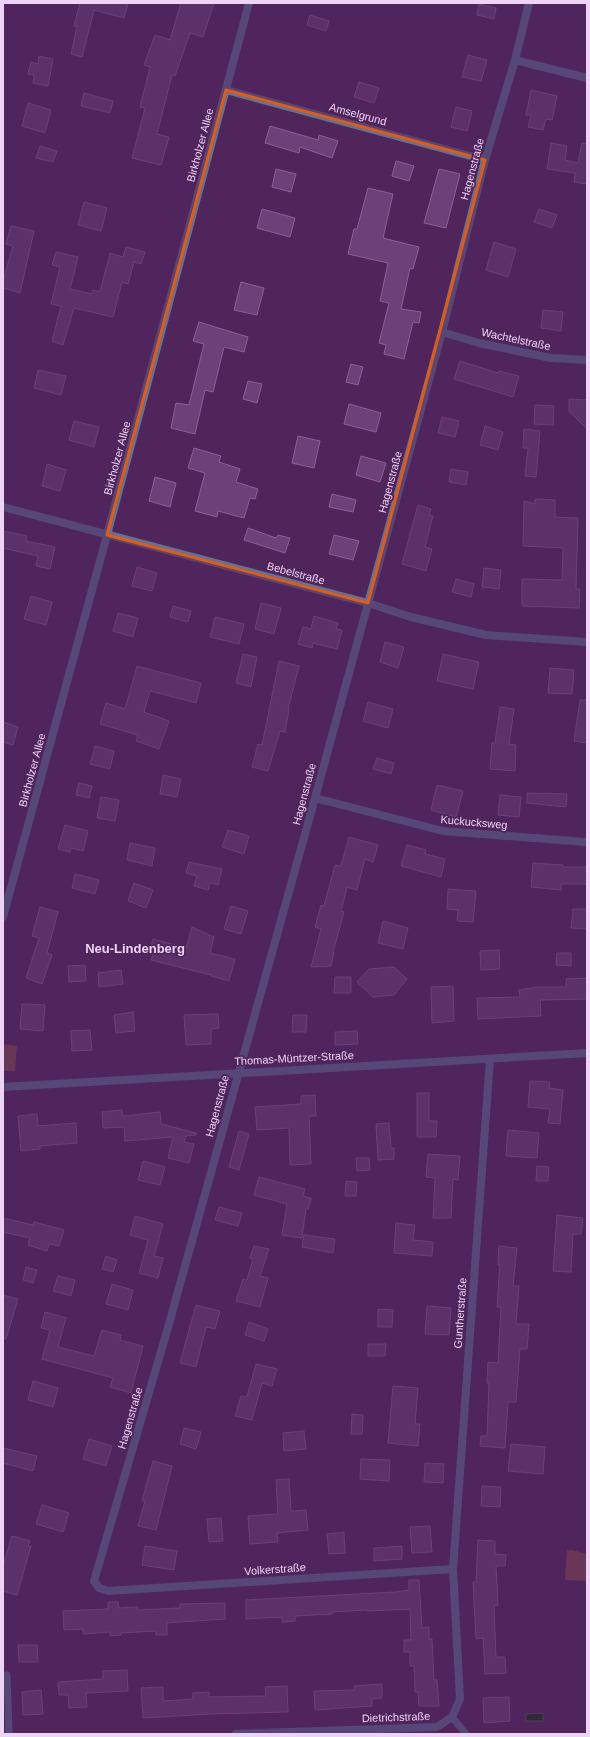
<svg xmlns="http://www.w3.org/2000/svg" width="590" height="1737" font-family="Helvetica,sans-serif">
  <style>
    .green { fill: #8b4d4f }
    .water { fill: #0d3000; stroke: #506149 }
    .building { fill: #6c4079; stroke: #8d5f9a }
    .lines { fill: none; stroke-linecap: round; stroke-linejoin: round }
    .service { stroke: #5c749a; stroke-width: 7 }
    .minor { stroke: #5c749a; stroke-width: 8 }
    .marked { fill: none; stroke: #e8590c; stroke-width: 3; stroke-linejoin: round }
    .labels { text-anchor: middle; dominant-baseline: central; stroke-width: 3.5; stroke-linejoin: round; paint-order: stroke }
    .street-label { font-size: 11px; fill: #edd3f4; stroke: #50255c }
    .quarter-label { font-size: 13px; font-weight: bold; fill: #edd3f4; stroke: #50255c }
  </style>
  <rect width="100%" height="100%" fill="#50255c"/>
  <path class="green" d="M3,1044L17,1046L15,1071H3Z
    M567,1550H572L587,1554V1581L565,1580Z"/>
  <path class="water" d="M543,1713V1721H526V1714Z"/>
  <path class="building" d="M80,3H128L124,18L94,10L82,57L71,54L77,26H74Z
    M181,3H214L203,37L190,33L175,76L172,75L157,134L169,137L161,165L132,158L145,108L140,107L150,67L144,65L155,35L170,40Z
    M479,4L496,8L494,19L477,15Z
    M310,15L329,21L326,31L307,25Z
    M468,55L487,60L481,81L462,77Z
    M39,56L53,59L48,86L33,83L34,75L28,74L31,62L38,64Z
    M359,82L379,88L374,103L354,97Z
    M531,90L557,96L552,120L546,119L543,130L528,127L531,115H526Z
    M84,93L113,101L110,113L81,106Z
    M28,103L51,110L45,133L22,126Z
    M456,107L472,111L467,131L451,127Z
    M270,126L318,140L319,135L338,141L332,158L300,147L299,153L265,143Z
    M551,143L567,146L565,160L578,163L582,143L587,144V184L574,182L575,173L547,169Z
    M40,146L57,151L53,162L36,158Z
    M396,161L414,166L409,181L392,176Z
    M276,169L296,174L291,192L272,187Z
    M439,169L460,174L446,228L424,223Z
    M368,188L393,194L383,238L419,247L413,269L410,268L401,309L421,312L419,323L413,322L404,359L384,354L386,345L379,343L389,303L380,301L388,263L348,254L354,229H357Z
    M84,202L107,208L101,231L78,225Z
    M262,209L295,218L290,237L257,228Z
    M539,209L557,215L552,228L534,222Z
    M11,226L34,231L20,293L3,288V281L13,246L6,244Z
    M494,242L516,249L508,277L486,270Z
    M126,247L145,252L141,264L134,262L128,284L122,282L113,317L74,308L63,345L52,341L61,306L51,304L60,267L52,265L56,252L78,257L70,289L92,294L93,290L100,292L110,253L123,257Z
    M241,282L264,288L257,315L234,310Z
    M543,310L563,312L561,331L541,328Z
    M199,322L248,337L244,352L224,347L213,392L205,390L195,434L171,428L176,403L189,405L204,344L193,341Z
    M460,361L498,373L499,371L519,376L513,397L454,379Z
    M351,364L363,367L358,385L346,382Z
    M38,370L66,376L61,395L34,388Z
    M248,381L262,384L257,403L243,399Z
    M569,399L587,400V429L569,411Z
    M349,404L381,413L376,432L344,424Z
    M535,405L554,406L553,425L534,424Z
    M442,417L459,421L455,437L438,433Z
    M74,421L99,427L94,447L69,440Z
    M485,426L503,432L498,450L480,445Z
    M524,429L540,431L536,477L525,476L528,448H523Z
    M298,436L320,441L314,468L292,463Z
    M194,448L221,456L219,462L240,469L236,482L258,489L255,499L250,498L244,518L218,511L217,517L195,511L205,473L188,468Z
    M361,456L386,463L380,482L356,475Z
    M47,464L66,470L60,491L42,486Z
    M451,469L468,472L466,485L449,482Z
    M155,477L176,483L170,507L149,501Z
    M332,494L356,500L353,512L329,507Z
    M535,499L555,500V517L578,518L576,589H580L579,608L522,606V579L562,580L563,548L523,546L524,501L535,504Z
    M418,505L431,509L429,515L433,516L425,547L432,549L426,571L402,564Z
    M248,528L276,538L278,535L290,538L285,553L244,540Z
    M3,531L27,536L26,541L55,547L50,569L36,566L38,556L3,548Z
    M334,535L359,541L353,560L329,554Z
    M137,567L157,573L152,591L132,586Z
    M484,568L501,570L499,589L482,587Z
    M456,579L474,584L471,597L452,592Z
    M31,596L52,602L46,625L24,619Z
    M261,603L281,608L274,634L255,629Z
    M173,606L191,611L188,622L170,617Z
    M118,613L138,618L133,637L113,631Z
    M314,616L338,623L336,629L342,630L337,649L313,643L312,648L298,644L303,627L311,629Z
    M215,617L244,624L239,644L210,637Z
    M385,642L404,647L398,668L380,662Z
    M243,654L257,657L251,687L236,683Z
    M443,654L479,662L473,689L437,681Z
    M279,661L299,666L288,709H289L285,732L280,731L268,771L252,767L258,744L262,745Z
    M137,666L201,683L196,703L150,691L144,712L169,721L159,749L136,741L138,735L100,724L106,703L125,709Z
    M550,668L574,670L572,694L548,693Z
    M580,700H587V743L574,741Z
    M368,702L393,709L388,728L363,721Z
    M500,707L514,709L509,744L516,745L515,771L490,769L492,743H495Z
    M3,722L18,727L13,745L3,742Z
    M95,746L114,751L110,769L90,764Z
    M377,758L394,763L391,774L373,769Z
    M163,775L181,779L177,797L160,794Z
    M79,783L92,786L89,798L76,795Z
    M437,785L463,791L456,817L431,810Z
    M527,793L567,794L566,807L527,803Z
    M500,795L521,797L519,817L498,815Z
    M101,797L119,800L115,821L97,818Z
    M65,825L88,831L83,851L71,848L70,852L58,849Z
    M228,830L249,836L244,854L222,847Z
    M349,837L378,845L373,862L365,859L357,890L347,887L341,911L344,912L333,953H334L331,966L311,967L321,929L315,927L321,905L324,906L335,865L341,866Z
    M130,843L155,848L152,866L127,860Z
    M407,845L426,850L425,854L445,859L441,877L401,866Z
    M189,862L222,869L218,885L210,883L208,890L194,886L197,876L186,873Z
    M533,863L563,865V867H587V884H561V890L531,887Z
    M75,874L99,880L95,894L72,888Z
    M134,883L153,890L146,908L128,901Z
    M448,889L476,891L473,922L457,921L458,910L447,909Z
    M231,906L248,911L241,934L224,929Z
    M40,907L58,912L47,953L52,955L42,984L26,978L39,938L32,936Z
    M573,909H587V929L571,928Z
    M383,921L408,928L403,949L378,943Z
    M192,927L214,937L210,953L235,959L229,981L211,976V975L151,960L154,951H150L153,939L186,948Z
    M499,950L500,969L481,970L480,951Z
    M557,953H571V966L556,965Z
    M85,965L86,981L69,982L68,966Z
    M394,967L407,979L394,995L373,997L357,982L369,969Z
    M121,970L123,984L99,987L98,973Z
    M335,977H351V993H334Z
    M587,978V999L540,1000L541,1016L478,1019L477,998L520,997L519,990L538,987H566V979Z
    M453,986L454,1021L432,1023L431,987Z
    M22,1004L45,1005L43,1031L20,1029Z
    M133,1012L135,1031L116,1033L114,1015Z
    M218,1014L219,1028L211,1029V1044L186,1045L184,1015Z
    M293,1015H307L306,1032H292Z
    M90,1030L92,1050L72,1051L71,1031Z
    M357,1031L358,1044L335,1045V1032Z
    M530,1081L550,1082L549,1088L563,1090L560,1124L548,1123L550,1109L528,1107Z
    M417,1093H429V1121H437L436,1137H417Z
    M315,1095L316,1116H309L311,1164L290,1165L289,1128L257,1130L255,1107L301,1104V1096Z
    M122,1110L123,1116L160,1112L161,1124L196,1133V1135L186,1136L184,1142L194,1144L189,1163L168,1158L173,1137L125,1141L124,1127L103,1128L102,1112Z
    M37,1114L38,1126L76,1123L77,1143L40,1146V1149L21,1151L18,1116Z
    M389,1123L391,1148H394V1159L378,1160L376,1124Z
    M508,1130L539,1133L537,1158L506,1156Z
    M239,1131L249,1134L239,1170L229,1167Z
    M428,1154L460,1156L458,1180L453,1179L451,1218H433L435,1178L426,1177Z
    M356,1158H369L370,1170L357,1171Z
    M143,1161L165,1167L160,1185L138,1180Z
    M537,1166L549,1167L548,1181H536Z
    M259,1177L305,1189L303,1196L311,1198L308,1209H306L302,1238L282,1235L287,1204L254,1195Z
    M346,1181L357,1182L356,1196H345Z
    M219,1207L242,1213L238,1226L215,1220Z
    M557,1215L583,1218L581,1234H573L571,1272L553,1271Z
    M135,1216L163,1224L154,1256L163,1258L158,1278L139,1273L148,1240L130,1235Z
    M3,1218L33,1225L34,1222L64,1230L59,1246L49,1244L47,1251L28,1245L30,1238L3,1232Z
    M396,1223L415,1225L413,1240L433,1242L432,1256L394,1253Z
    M304,1235L335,1239L333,1253L302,1247Z
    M254,1246L269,1249L260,1276L268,1278L260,1307L236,1301L243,1279L247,1280L253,1259L250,1258Z
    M499,1246L517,1248L513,1286H519L516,1324H529L527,1349H520L516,1402H508L505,1448L480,1446L481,1436H487L489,1383H487L488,1362L498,1363L501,1307H497L500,1265H498Z
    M106,1256L117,1260L113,1272L102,1269Z
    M26,1267L37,1270L33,1283L23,1280Z
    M58,1276L75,1280L71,1296L53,1291Z
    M112,1284L133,1290L128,1310L106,1304Z
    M3,1295L18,1299L6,1339L3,1338Z
    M196,1305L220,1311L215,1329L206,1327L196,1367L180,1363Z
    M427,1306L451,1308L449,1335L425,1334Z
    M378,1309L393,1310L392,1327H378Z
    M45,1312L66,1318L58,1347L94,1356L102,1330L121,1335L120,1340L143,1346L131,1393L110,1387L113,1378L42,1359L50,1330L41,1328Z
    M249,1322L268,1329L264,1341L245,1335Z
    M368,1344H386L385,1356H368Z
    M256,1364L277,1369L272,1386L262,1383L252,1420L235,1416L241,1396L247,1397Z
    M33,1381L58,1388L53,1407L28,1400Z
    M393,1386L418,1388L415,1424H420L418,1446L388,1443Z
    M352,1414L363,1415L362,1434H351Z
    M184,1428L201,1432L196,1449L180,1444Z
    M304,1431L306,1449L284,1451L283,1433Z
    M89,1439L112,1446L106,1466L83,1459Z
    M511,1444L545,1447L543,1474L508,1471Z
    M3,1448L37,1456L33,1471L3,1463Z
    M361,1459L390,1460L389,1481L360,1479Z
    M153,1461L172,1466L156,1530L138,1526L145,1501H142Z
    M425,1463L444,1464L443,1483L424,1482Z
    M289,1479L291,1511L306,1510L308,1530L277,1533L278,1542L250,1544L248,1516L278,1514L276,1480Z
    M482,1486L501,1487L500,1507L481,1506Z
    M42,1505L69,1513L63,1532L36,1524Z
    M221,1518L223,1541L209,1542L207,1519Z
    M430,1526L432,1552L412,1553L410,1527Z
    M344,1532L345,1553L329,1554L327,1534Z
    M12,1536L30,1541L28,1546H31L17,1595L3,1591V1566Z
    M478,1540L495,1541V1554L506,1555L505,1566H496L498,1605L494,1606L496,1657H505L506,1673L485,1674L483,1638L476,1639L473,1582H476Z
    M145,1546L177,1551L174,1570L142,1565Z
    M402,1546V1559L374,1561V1548Z
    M409,1580H419L422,1628L429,1627V1639H432L434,1680H437L439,1706H419L418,1692H415L414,1666H410V1652H404V1640H411L410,1609L367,1611V1610L332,1612V1614L295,1616V1621L282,1622V1617L246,1619V1600L395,1592L409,1590Z
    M108,1602H118L119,1608L137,1607V1610L180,1608V1604L225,1603V1619L167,1623V1635H156V1631L121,1633V1635L110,1636V1632L83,1634V1629L64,1630L63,1611L108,1609Z
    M18,1645H37L38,1662H19Z
    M127,1670L128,1691L86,1693L87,1707L69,1708L68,1695H59L58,1682L103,1679V1671Z
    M382,1684V1698L372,1699V1706L315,1710L314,1691L354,1690V1686Z
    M287,1686L288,1712L210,1714L143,1718L141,1688L163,1687V1701L193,1699V1693L209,1692V1697L266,1696L265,1687Z
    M41,1690L43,1714L23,1715L22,1692Z
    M509,1697L510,1721L484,1723L483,1698Z"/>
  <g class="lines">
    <path class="service" d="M7,1675L9,1734
      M452,1717L466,1734"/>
    <path class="minor" d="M515,60L587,78
      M226,90L485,160
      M442,332L479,343L551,358L587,360
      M3,507L368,603L411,617L486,635L587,642
      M315,798L443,831L586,842
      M3,917L107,535L249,3
      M3,1087L587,1053
      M453,1569L108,1591L99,1588L94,1581L167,1331L315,798L442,332L485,160L515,60L529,3
      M236,1734L437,1727L452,1717L460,1699L453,1569L490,1059"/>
  </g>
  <path d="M0 0H590V1737H0ZM226,90L485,160L368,603L107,535Z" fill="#50255c" fill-opacity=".55" fill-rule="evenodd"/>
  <path class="marked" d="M226,90L485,160L368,603L107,535Z"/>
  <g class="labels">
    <g class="street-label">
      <text transform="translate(358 114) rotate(15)">Amselgrund</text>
      <text transform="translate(200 145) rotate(-75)">Birkholzer Allee</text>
      <text transform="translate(472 169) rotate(-75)">Hagenstraße</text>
      <text transform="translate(516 339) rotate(12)">Wachtelstraße</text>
      <text transform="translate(117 458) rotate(-75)">Birkholzer Allee</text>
      <text transform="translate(390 482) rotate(-75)">Hagenstraße</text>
      <text transform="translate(296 573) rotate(15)">Bebelstraße</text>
      <text transform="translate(32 770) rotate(-75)">Birkholzer Allee</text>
      <text transform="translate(304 794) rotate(-75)">Hagenstraße</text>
      <text transform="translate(474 822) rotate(5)">Kuckucksweg</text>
      <text transform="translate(294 1058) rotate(-3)">Thomas-Müntzer-Straße</text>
      <text transform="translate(217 1106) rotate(-75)">Hagenstraße</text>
      <text transform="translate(460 1313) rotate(-86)">Guntherstraße</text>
      <text transform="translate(130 1418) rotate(-74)">Hagenstraße</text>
      <text transform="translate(275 1569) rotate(-4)">Volkerstraße</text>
      <text transform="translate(396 1717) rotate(-2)">Dietrichstraße</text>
    </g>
    <g class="quarter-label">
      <text x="135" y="948">Neu-Lindenberg</text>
    </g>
  </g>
  <rect width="590" height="1737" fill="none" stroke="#edd3f4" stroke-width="8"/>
</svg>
